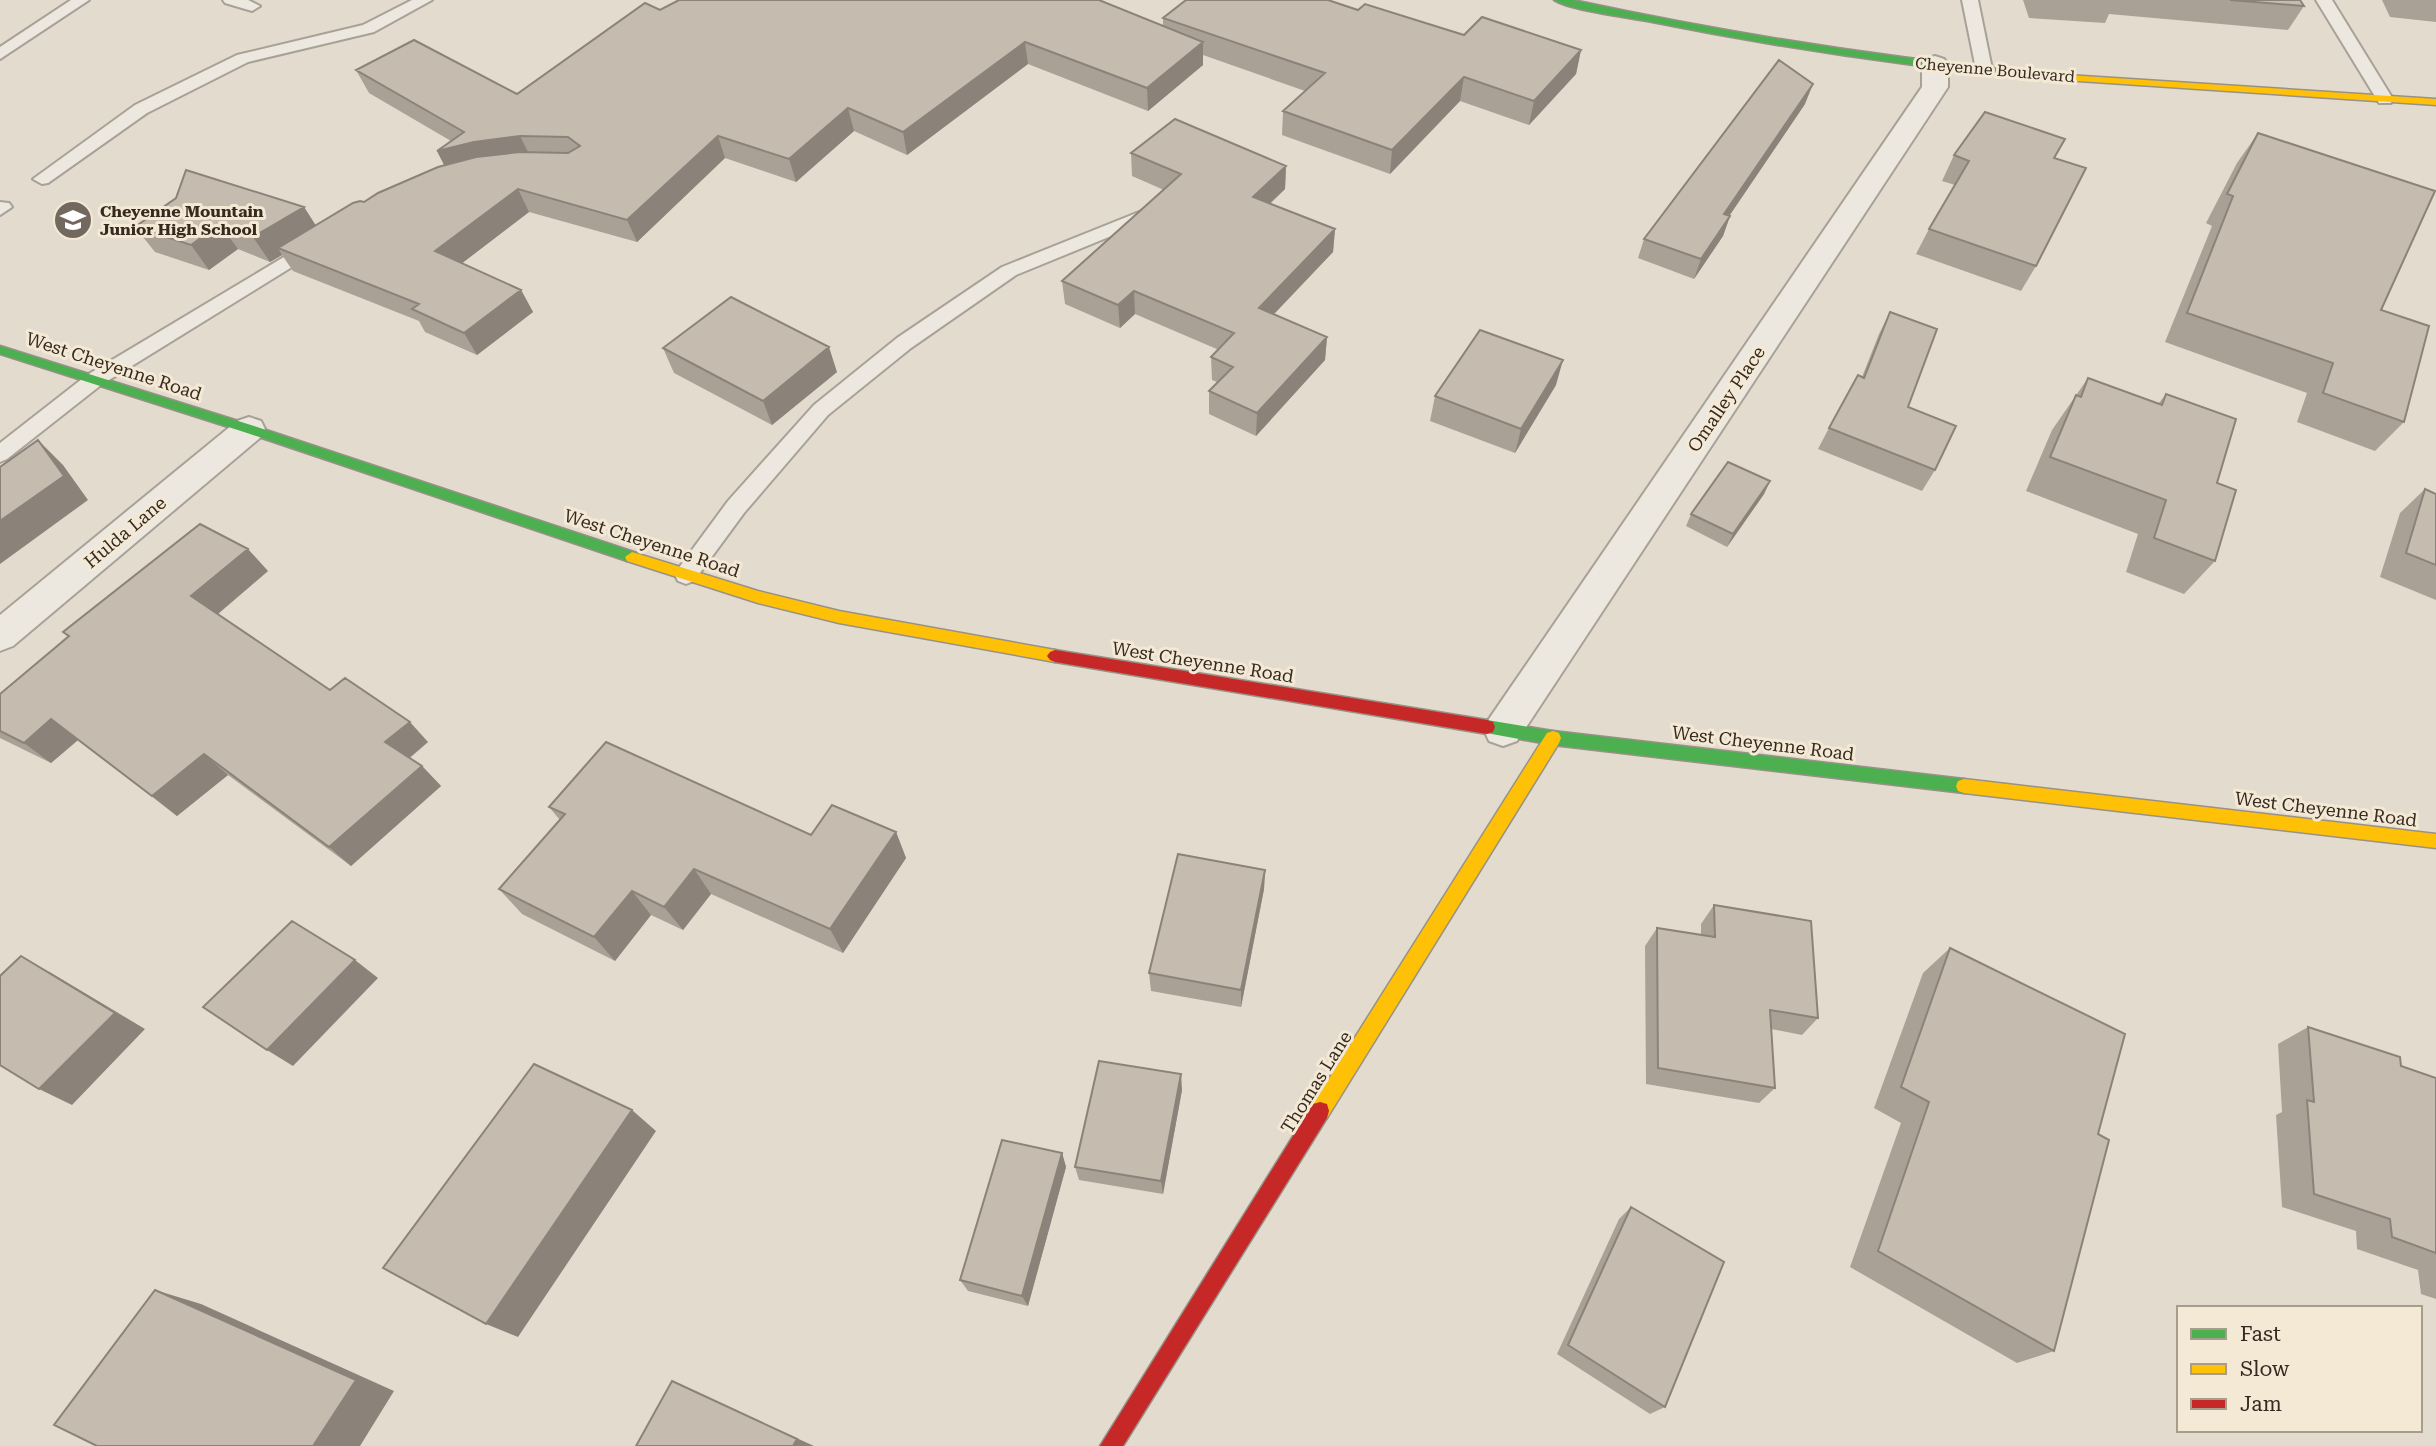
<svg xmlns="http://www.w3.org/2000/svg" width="2436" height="1446" font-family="'Roboto Serif',serif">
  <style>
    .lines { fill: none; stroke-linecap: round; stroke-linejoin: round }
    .lane-casing { stroke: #a8a197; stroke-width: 4 }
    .street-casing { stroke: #a8a197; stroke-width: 4 }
    .fast-casing { stroke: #989187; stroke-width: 3 }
    .slow-casing { stroke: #989187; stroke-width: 3 }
    .jam-casing { stroke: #989187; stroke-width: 3 }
    .lane { fill: #ece7df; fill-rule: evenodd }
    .street { fill: #ece7df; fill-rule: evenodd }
    .fast { fill: #4caf50; fill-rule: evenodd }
    .slow { fill: #ffc107; fill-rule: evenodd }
    .jam { fill: #c62828; fill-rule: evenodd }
    .wall { fill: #aaa196 }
    .shaded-wall { fill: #8b837a }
    .building { fill: #c6bbaf; stroke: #8b837a; stroke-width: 2 }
    .labels { text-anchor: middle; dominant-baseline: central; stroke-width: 6; stroke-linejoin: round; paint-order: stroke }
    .far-street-label { font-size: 16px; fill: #362a20; stroke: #f3e9d5 }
    .far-poi-label { font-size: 16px; font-weight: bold; fill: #362a20; stroke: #f3e9d5; text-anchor: start }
    .street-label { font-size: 18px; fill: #362a20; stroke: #f3e9d5 }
  </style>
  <rect width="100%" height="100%" fill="#e3dcce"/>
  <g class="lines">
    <defs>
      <path id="lane" d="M71,0H89L0,59V47Z
        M223,0H248L260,6L252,11L225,3Z
        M412,0H432L374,32L248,62L147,113L48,183L42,184L33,179L135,105L237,55L363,25Z
        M1962,0H1978L1992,69L1990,72H1978L1976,69Z
        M2316,0H2332L2393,99L2391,103H2379Z
        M0,202L9,203L12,207L0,215Z
        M1154,206L1163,212L1160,216L1016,275L911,348L828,415L744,513L694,581L686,584L678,581L675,575L678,569L728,501L814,405L897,338L1002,267Z
        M314,239L323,245L321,249L101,385L7,459L0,462V443L87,375Z"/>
      <path id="street" d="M1935,56L1944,59L1948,64V87L1517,741L1503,746L1489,741L1484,730L1489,719L1922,87V64L1926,59Z
        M249,417L261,421L265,429L261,437L13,646L0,651V615L237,421Z"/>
      <path id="fast" d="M1554,0H1573C1731,34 1891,59 2052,74L2057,77L2052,80C1916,68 1781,48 1647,21C1625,17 1569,10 1554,0Z
        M0,346L254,426L637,553L639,557L637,561H627L244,432L0,354Z
        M1487,720L1553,731L1964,779L1970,781L1972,786L1970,791L1964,793L1553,745L1481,732L1479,727L1481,722Z"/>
      <path id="slow" d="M2052,74L2436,99V105L2048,79L2047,77Z
        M632,552L758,591L839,611L1055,650L1060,652L1063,656L1060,660L1055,662L839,623L758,603L627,561L625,557Z
        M1553,731L1559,733L1561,738L1559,743L1327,1118L1320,1120L1313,1118L1311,1111L1313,1104L1547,733Z
        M1964,779L2436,834V848L1964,793L1958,791L1956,786L1958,781Z"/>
      <path id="jam" d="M1055,650L1487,720L1493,722L1495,727L1493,732L1487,734L1055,662L1050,660L1047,656L1050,652Z
        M1320,1102L1327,1104L1329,1111L1327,1118L1123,1446H1100L1313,1104Z"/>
    </defs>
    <use href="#lane" class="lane-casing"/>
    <use href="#street" class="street-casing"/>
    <use href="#fast" class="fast-casing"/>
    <use href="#slow" class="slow-casing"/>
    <use href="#jam" class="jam-casing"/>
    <use href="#lane" class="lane"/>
    <use href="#street" class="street"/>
    <use href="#fast" class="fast"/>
    <use href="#slow" class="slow"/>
    <use href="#jam" class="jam"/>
  </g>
  <path class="wall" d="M2023,0H2300L2304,6L2288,30L2109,14L2105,23L2029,18Z
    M2382,0H2436V22L2390,17Z
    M660,10L1163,26V18L1358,10L1464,35L1581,50L1576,74L1529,125L1460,101L1390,174L1282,135L1283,111L1305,91L1203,55V65L1148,111L1028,64L907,155L854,131L796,182L725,158L637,242L529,212L462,263L521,290L533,312L477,355L425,332L419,321L293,271L282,255L270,262L238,249L209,270L155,252L135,227L304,207L316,226L444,165L437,151L451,141L369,93L356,70L517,94Z
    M1805,104L1729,216H1730L1723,236L1694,279L1638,258L1644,239Z
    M2258,133L2381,310L2404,422L2375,451L2297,422L2307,393L2165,342L2212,226L2206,223L2237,163Z
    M1131,153L1286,166L1285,189L1270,204L1335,229L1333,252L1274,314L1327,337L1325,360L1256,436L1209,414V391L1217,382L1212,380L1211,357L1219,350L1135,314L1120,328L1065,304L1062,281L1164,190L1132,176Z
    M1954,155L2055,158L2036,266L2021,291L1916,254L1929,229L1955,185L1942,181Z
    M1890,312L1908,407L1935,470L1922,491L1818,449L1829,428L1862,377L1879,334Z
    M663,348L837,372L772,425L674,373Z
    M2088,378L2159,403L2166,394L2217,483L2215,561L2184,594L2126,572L2138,534L2026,491L2052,430Z
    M1556,385L1515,453L1430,421L1435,396Z
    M1770,481L1764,494L1727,547L1686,526L1691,514Z
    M2425,489L2436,494V600L2380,577L2400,513Z
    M268,571L218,614L330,690L428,742L410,758L422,766L441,786L351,866L228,775L177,816L78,740L51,763L0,738V694L68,637L63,632Z
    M549,807L811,835L896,832L906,858L843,953L711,894L683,930L651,915L615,961L522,914L499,889L560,820Z
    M1265,870L1264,889L1241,1007L1151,991L1149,973Z
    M1714,905L1818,1018L1802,1035L1771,1029L1775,1088L1759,1103L1646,1084L1645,946L1657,928L1701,935V924Z
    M1950,948L2098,1134L2054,1351L2017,1363L1850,1267L1901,1123L1874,1108L1923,973Z
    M2308,1027L2401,1066L2436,1078V1299L2421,1294L2418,1270L2357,1249L2356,1231L2282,1207L2276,1115L2282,1112L2278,1044Z
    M1182,1090L1163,1194L1079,1180L1075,1167Z
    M1062,1153L1066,1167L1028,1306L968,1291L960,1280Z
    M1631,1207L1665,1407L1650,1414L1557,1354L1619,1219Z"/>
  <path class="shaded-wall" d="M1025,42L1028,64L907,155L903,132Z
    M1203,42V65L1148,111L1147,88Z
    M1581,50L1576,74L1529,125L1534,101Z
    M1464,77L1460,101L1390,174L1392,150Z
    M1813,84L1805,104L1717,234L1724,214Z
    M848,108L854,131L796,182L789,159Z
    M520,136L531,158L449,174L437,151L474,142Z
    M718,136L725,158L637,242L627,220Z
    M1286,166L1285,189L1252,220L1253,197Z
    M518,189L529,212L448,274L435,251Z
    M304,207L320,232L278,248L282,255L270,262L253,237Z
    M1730,216L1723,236L1694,279L1701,259Z
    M220,224L238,249L209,270L191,245Z
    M1335,229L1333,252L1258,331L1259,308Z
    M521,290L533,312L477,355L464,333Z
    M1134,291L1135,314L1120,328L1118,305Z
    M1327,337L1325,360L1256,436L1257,413Z
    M829,347L837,372L772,425L763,401Z
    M1563,360L1556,385L1515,453L1521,429Z
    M38,440L63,465L88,500L0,564V521Z
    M1770,481L1764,494L1727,547L1733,534Z
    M248,549L268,571L213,618L191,596Z
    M51,719L78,740L51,763L24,743Z
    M410,722L428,742L404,762L385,742Z
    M204,754L228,775L177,816L152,796Z
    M422,766L441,786L351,866L329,847Z
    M896,832L906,858L843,953L830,929Z
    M694,869L711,894L683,930L664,907Z
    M1265,870L1264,889L1241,1007V990Z
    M632,891L651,915L615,961L594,937Z
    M21,956L53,974L145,1029L72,1105L39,1089Z
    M355,960L378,978L293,1066L267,1050Z
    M1181,1074L1182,1090L1163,1194L1161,1181Z
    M632,1110L656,1131L518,1337L486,1324Z
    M1062,1153L1066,1167L1028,1306L1022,1296Z
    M155,1290L201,1304L394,1391L360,1446H313Z
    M672,1381L814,1446H793Z"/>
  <path class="building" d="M679,0H1099L1203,42L1147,88L1025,42L903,132L848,108L789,159L718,136L627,220L518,189L435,251L521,290L464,333L412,309L419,304L278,248L353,203L360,201L364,202L378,193L438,167L476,157L520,152L568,153L580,146L568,137L520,136L474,142L437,151L464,132L356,70L414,40L517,94L645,3L660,10Z
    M1186,0H1328L1358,10L1365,4L1464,35L1482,17L1581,50L1534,101L1464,77L1392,150L1283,111L1325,73L1163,18Z
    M2230,0H2300L2304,6Z
    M1779,60L1813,84L1724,214L1730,216L1701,259L1644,239Z
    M1985,112L2065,139L2054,158L2086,168L2036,266L1929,229L1969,161L1954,155Z
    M1175,119L1286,166L1253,197L1335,229L1259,308L1327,337L1257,413L1209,391L1233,367L1211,357L1234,333L1134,291L1118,305L1062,281L1181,174L1131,153Z
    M2258,133L2435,191L2381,310L2429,326L2404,422L2323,393L2333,363L2187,313L2233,196L2227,194Z
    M186,170L304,207L253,237L220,224L191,245L135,227L176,198Z
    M731,297L829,347L763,401L663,348Z
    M1890,312L1937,329L1908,407L1956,426L1935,470L1829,428L1858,375L1864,378Z
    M1480,330L1563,360L1521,429L1435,396Z
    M2088,378L2162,405L2166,394L2236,419L2217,483L2236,490L2215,561L2154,538L2166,500L2050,457L2076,395L2081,397Z
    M38,440L64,476L0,521V467Z
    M1728,462L1770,481L1733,534L1691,514Z
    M2425,489L2436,494V565L2406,553Z
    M200,524L248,549L191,596L330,690L345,678L410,722L385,742L422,766L329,847L204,754L152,796L51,719L24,743L0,731V694L69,636L63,632Z
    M606,742L811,835L832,805L896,832L830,929L694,869L664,907L632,891L594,937L499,889L565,814L549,807Z
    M1178,854L1265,870L1241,990L1149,973Z
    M1714,905L1811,921L1818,1018L1770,1010L1775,1088L1658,1068L1657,928L1715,937Z
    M292,921L355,960L267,1050L203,1007Z
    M1950,948L2125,1034L2098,1134L2109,1140L2054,1351L1878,1251L1929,1102L1901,1087Z
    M21,956L115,1013L39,1089L0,1065V976Z
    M2308,1027L2400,1057L2401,1066L2436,1078V1253L2392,1237L2390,1219L2314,1194L2307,1100L2314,1102Z
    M1099,1061L1181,1074L1161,1181L1075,1167Z
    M534,1064L632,1110L486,1324L383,1268Z
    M1002,1140L1062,1153L1022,1296L960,1280Z
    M1631,1207L1724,1262L1665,1407L1568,1345Z
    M155,1290L356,1380L313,1446H97L54,1425Z
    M672,1381L797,1439L793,1446H636Z"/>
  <defs>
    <symbol id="school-disc" viewBox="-11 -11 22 22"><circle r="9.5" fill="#73685d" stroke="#f3e9d5"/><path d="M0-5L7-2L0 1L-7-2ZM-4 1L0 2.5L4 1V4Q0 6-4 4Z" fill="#fff"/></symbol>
  </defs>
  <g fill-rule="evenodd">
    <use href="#school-disc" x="51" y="198" width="44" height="44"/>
  </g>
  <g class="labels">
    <g class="far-street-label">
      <text transform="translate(1995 70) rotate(5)">Cheyenne Boulevard</text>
    </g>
    <g class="far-poi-label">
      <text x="100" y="211">Cheyenne Mountain<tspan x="100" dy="18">Junior High School</tspan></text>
    </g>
    <g class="street-label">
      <text transform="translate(114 366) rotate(18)">West Cheyenne Road</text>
      <text transform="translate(1726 399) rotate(-56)">Omalley Place</text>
      <text transform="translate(125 532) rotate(-40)">Hulda Lane</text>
      <text transform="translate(652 543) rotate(18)">West Cheyenne Road</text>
      <text transform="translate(1203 662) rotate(9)">West Cheyenne Road</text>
      <text transform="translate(1763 743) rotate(7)">West Cheyenne Road</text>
      <text transform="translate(2326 809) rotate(7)">West Cheyenne Road</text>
      <text transform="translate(1316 1082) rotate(-58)">Thomas Lane</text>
    </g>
  </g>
  <rect x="2177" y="1306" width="245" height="126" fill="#f3e9d5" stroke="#a79d8d" stroke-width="2"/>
  <rect x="2191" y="1329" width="35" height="10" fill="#4caf50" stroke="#a79d8d" stroke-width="2"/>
  <text x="2240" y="1341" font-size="21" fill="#362a20">Fast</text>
  <rect x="2191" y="1364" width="35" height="10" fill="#ffc107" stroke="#a79d8d" stroke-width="2"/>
  <text x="2240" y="1376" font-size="21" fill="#362a20">Slow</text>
  <rect x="2191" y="1399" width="35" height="10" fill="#c62828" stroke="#a79d8d" stroke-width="2"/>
  <text x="2240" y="1411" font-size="21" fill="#362a20">Jam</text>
</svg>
